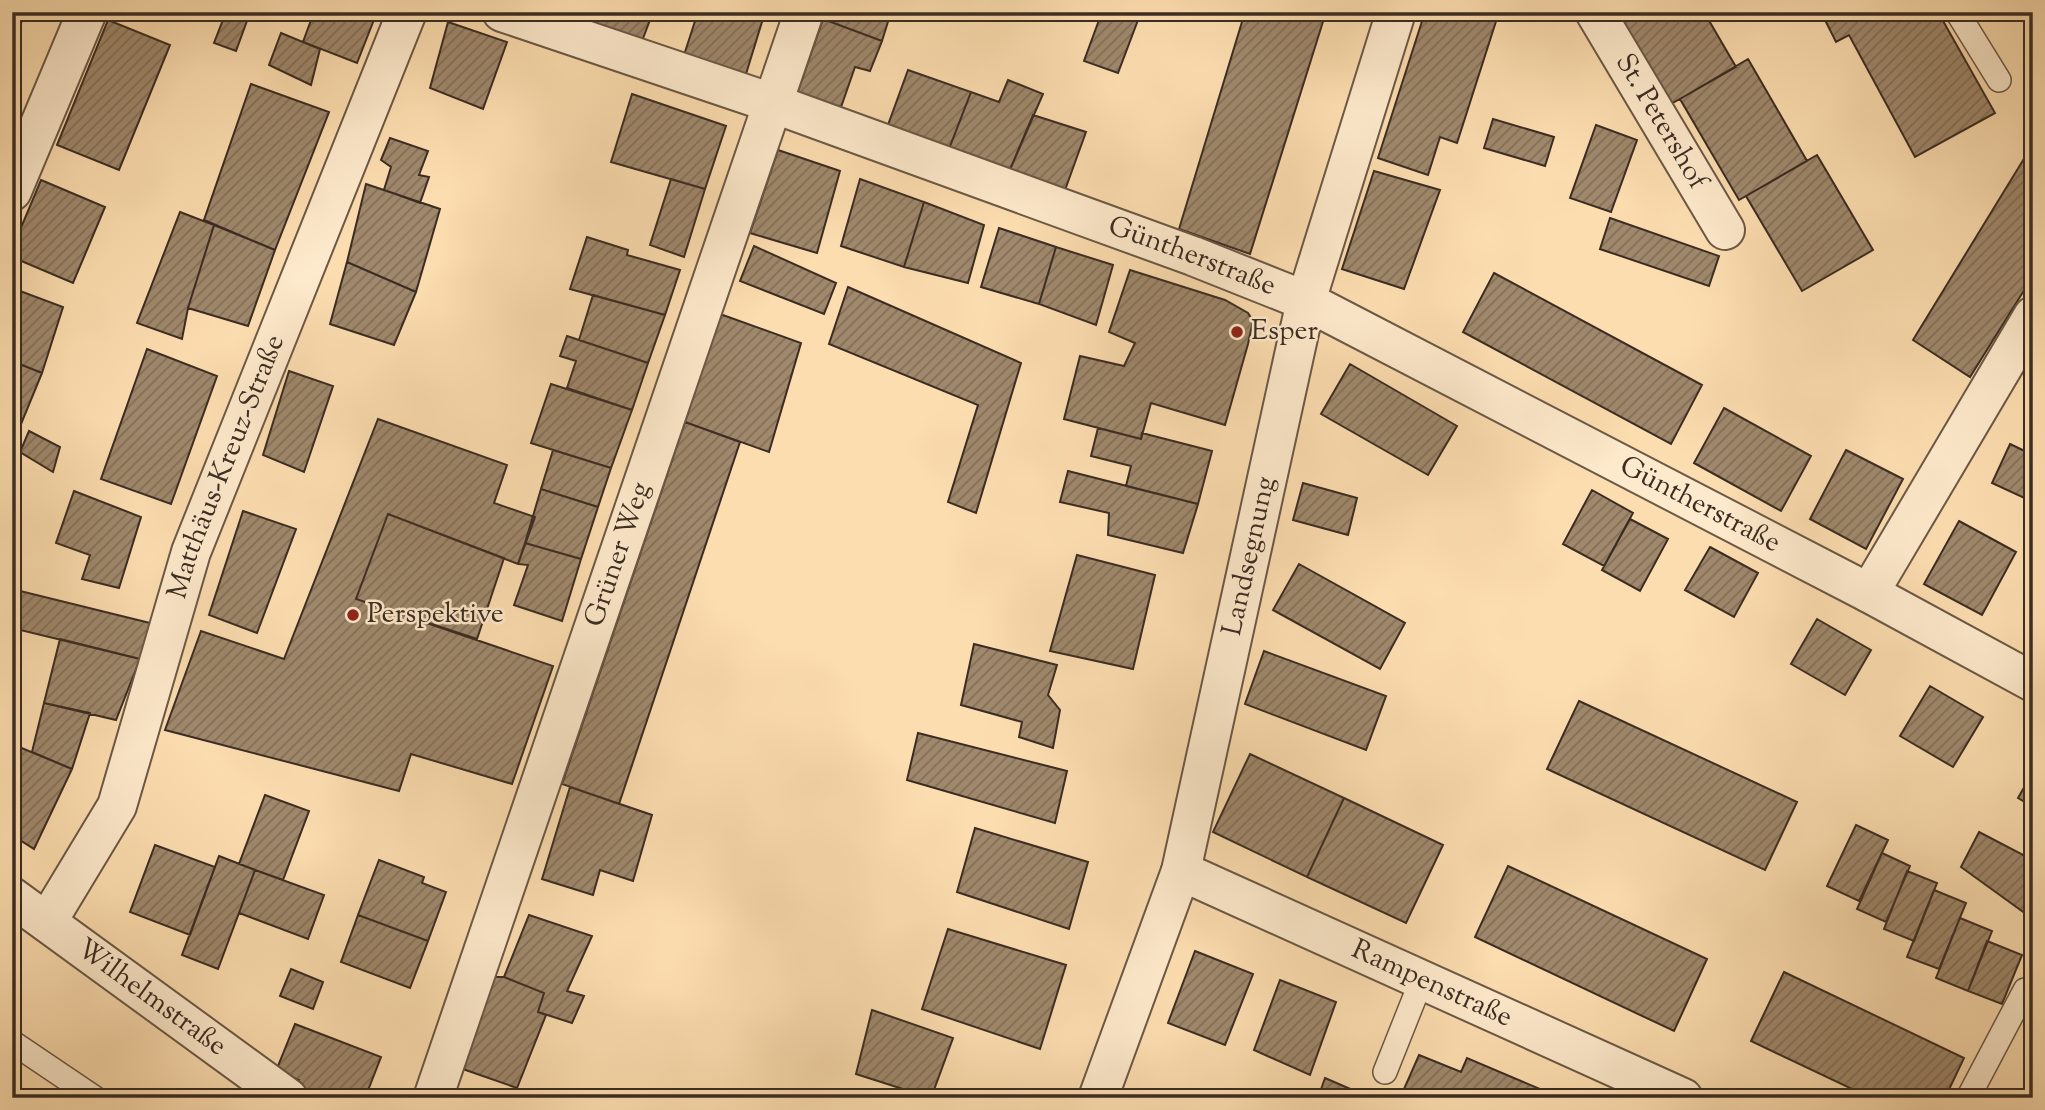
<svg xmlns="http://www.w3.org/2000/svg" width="2045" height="1110" font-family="'Sorts Mill Goudy',serif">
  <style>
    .building { fill: url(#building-hatch); stroke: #3b2c23; stroke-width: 2 }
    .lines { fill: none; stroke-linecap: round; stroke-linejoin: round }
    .lane-casing { stroke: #6b5846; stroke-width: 26 }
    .street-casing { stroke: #6b5846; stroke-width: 42 }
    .lane { stroke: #fde9cb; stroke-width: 23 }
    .street { stroke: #fde9cb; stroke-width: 38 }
    .poi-dot { fill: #8f2418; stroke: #fde9cb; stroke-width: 2.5 }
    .labels { text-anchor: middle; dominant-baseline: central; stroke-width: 5; stroke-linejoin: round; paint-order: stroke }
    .street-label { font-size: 28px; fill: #3b2c23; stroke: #fde9cb }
    .poi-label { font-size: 28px; fill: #3b2c23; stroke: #fde9cb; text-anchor: start }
  </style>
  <defs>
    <pattern id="building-hatch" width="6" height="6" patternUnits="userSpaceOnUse" patternTransform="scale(1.75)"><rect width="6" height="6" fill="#9f886c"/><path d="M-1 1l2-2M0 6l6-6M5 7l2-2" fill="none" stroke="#836f58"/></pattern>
  </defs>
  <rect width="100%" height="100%" fill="#fcddaf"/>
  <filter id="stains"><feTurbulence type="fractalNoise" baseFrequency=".00286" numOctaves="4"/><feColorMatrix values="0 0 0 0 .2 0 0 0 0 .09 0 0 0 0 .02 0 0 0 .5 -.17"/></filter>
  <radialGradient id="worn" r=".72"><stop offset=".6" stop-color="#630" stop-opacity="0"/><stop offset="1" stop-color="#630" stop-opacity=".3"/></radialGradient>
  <path class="building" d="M226,12H234L248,18L236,51L214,43Z
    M314,12H377L357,63L303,42Z
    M599,12H653L642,41L594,24Z
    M698,12H765L746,74L684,55Z
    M825,12H891L882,41L823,19Z
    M1102,12H1141L1118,73L1084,61Z
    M1245,12H1326L1250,254L1179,229Z
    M1425,12H1499L1457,143L1440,137L1428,175L1378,158Z
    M1617,12H1704L1736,67L1671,104Z
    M1821,12H1938L1995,113L1915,157L1849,35L1836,42Z
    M12,13L23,18L12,47Z
    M823,19L882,41L870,71L855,67L839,113L796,97Z
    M108,20L170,45L119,170L57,145Z
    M448,22L507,42L483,109L430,88Z
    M281,33L320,49L311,85L269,65Z
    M1748,59L1807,161L1739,200L1680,99Z
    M908,70L971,92L949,149L888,125Z
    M1008,80L1043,94L1009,172L949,149L971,92L999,102Z
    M251,84L329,112L275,250L204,220Z
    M632,94L726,126L705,189L611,162Z
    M1033,115L1086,132L1065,190L1009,172Z
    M1493,119L1554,137L1545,166L1484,148Z
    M1596,125L1637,140L1611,212L1570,198Z
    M390,138L428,151L419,175L429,177L420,203L384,190L391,167L381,160Z
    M2033,144V276L1970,377L1913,340Z
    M778,150L840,171L817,253L750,233Z
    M1817,155L1873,250L1802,291L1746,196Z
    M1374,171L1440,190L1404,289L1342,269Z
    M671,179L705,189L684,257L650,245Z
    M860,179L924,202L904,267L841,246Z
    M41,180L105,207L73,283L12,257V249Z
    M366,184L440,209L416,292L347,262Z
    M924,202L984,225L968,283L904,267Z
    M180,212L214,225L188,308L182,339L137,323Z
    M1610,218L1719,256L1709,286L1600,249Z
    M214,225L275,250L248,326L188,308Z
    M999,228L1056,247L1039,304L981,287Z
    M587,237L628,250L627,255L680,270L665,315L570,289Z
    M754,246L836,283L824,314L740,281Z
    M1056,247L1113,265L1096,325L1039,304Z
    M347,262L416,292L394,345L330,324Z
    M1130,270L1225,300L1248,313L1253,321L1248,344L1225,425L1151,403L1141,439L1064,419L1080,356L1124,366L1135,343L1109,332Z
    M1494,273L1702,385L1671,444L1463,332Z
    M848,287L1021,363L976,513L948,502L978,405L829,344Z
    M12,288L63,307L42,373L12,361Z
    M593,295L665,315L648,363L579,340Z
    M720,314L801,343L769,452L685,422Z
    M567,336L648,363L632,410L567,388L576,361L560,356Z
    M147,349L217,376L171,504L101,479Z
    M12,361L42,373L19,429L12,426Z
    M1350,364L1457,426L1428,475L1321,414Z
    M289,371L333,386L304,472L263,455Z
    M551,384L632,410L611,468L531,443Z
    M1724,408L1811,456L1781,511L1694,463Z
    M378,419L507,465L494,503L535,517L518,564L388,514L356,599L553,666L512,784L411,754L399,791L165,730L201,631L284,659Z
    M685,422L740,442L619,804L562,784Z
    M1098,428L1141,439L1142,433L1212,451L1198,504L1126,486L1131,466L1091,456Z
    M29,431L60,447L53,472L20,452Z
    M2010,444L2033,455V502L1992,483Z
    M553,450L611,468L598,507L541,489Z
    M1846,450L1903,479L1866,549L1810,519Z
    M1068,471L1198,504L1183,553L1108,535L1109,513L1060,502Z
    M1303,483L1357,498L1348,535L1293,520Z
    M541,489L598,507L581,559L525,543Z
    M1592,490L1633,513L1604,566L1563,544Z
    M74,491L141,517L119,588L82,579L90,555L56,543Z
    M243,511L296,529L257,633L209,615Z
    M388,514L504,558L477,639L356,599Z
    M1630,519L1668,539L1640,591L1602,570Z
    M1959,521L2016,552L1982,615L1924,584Z
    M525,543L581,559L562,621L514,605L528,565L518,564Z
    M1710,547L1758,573L1734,617L1685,590Z
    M1077,555L1155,575L1133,669L1050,651Z
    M1299,564L1405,623L1380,669L1273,610Z
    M12,589L150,623L140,659L12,628Z
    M1817,619L1871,650L1845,695L1791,664Z
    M60,639L140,659L116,720L44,703Z
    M974,644L1057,665L1048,695L1060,710L1053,748L1019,737L1022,722L961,705Z
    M1264,651L1386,696L1366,750L1245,704Z
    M1930,686L1983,717L1953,767L1900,736Z
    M1579,701L1797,802L1765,870L1547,769Z
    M44,703L90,713L72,769L32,752Z
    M918,733L1067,771L1055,823L907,780Z
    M12,744L72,769L34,849L12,835Z
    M1250,754L1344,798L1307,877L1213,832Z
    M2033,772V807L2018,798Z
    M570,787L652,815L633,881L600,870L593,895L542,879Z
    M265,795L309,811L283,880L239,864Z
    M1344,798L1443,845L1406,923L1307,877Z
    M1856,825L1888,840L1859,901L1827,886Z
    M975,828L1088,862L1069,929L957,892Z
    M1979,832L2033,860V919L1961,867Z
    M155,845L215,867L190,935L130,912Z
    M1882,853L1910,866L1886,922L1857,909Z
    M219,856L255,870L218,969L182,955Z
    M379,860L424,877L422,883L446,892L428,941L358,915Z
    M1508,866L1707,959L1674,1031L1475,937Z
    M255,870L324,895L308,939L239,913Z
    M1907,871L1937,883L1914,941L1884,929Z
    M1934,890L1966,903L1939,969L1907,957Z
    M358,915L428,941L410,988L341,962Z
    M529,915L592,936L567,991L584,996L572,1023L538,1012L544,993L504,977Z
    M1960,918L1992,931L1968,991L1936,978Z
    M948,929L1066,965L1040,1049L922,1009Z
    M1987,941L2022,955L2002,1004L1968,991Z
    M1195,951L1253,974L1225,1045L1168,1023Z
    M291,969L323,982L313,1009L280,996Z
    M1784,972L1964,1058L1945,1098H1871L1751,1041Z
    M488,977H504L544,993L538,1012L546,1015L517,1088L460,1068Z
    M1280,980L1336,1002L1310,1075L1254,1050Z
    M872,1010L953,1038L931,1098L856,1074Z
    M295,1024L381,1057L365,1098H312L295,1091L299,1080L276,1071Z
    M1419,1055L1461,1072L1467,1058L1561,1098H1400Z
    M1325,1078L1371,1098H1318Z"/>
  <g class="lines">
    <defs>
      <path id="lane" d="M1957,12L1999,80
        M12,1042L95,1098
        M1385,1072L1422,979
        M1968,1098L2025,990"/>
      <g id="street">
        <path id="s1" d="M502,12L772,103L1193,256L1306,301L1869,593L2033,682"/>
        <path id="s2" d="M1595,12L1725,230"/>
        <path d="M12,191L87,12"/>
        <path d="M1869,593L2033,316"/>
        <path id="s3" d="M1181,871L1683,1098"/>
        <path id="s4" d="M12,897L288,1098"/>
        <path id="s5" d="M47,922L117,806L191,552L407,12"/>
        <path id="s6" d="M433,1098L804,12"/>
        <path id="s7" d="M1098,1098L1181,871L1306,301L1396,12"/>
      </g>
    </defs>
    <use href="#lane" class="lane-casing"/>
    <use href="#street" class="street-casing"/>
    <use href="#lane" class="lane"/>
    <use href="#street" class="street"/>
  </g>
  <g class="poi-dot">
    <circle cx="1237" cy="332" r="7"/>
    <circle cx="353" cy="615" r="7"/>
  </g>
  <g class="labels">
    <g class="street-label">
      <text stroke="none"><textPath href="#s2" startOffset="128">St. Petershof</textPath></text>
      <text stroke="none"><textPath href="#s1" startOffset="732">Güntherstraße</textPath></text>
      <text stroke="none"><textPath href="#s5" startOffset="492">Matthäus-Kreuz-Straße</textPath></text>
      <text stroke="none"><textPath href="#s1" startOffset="1298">Güntherstraße</textPath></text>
      <text stroke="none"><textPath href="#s6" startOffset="574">Grüner Weg</textPath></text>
      <text stroke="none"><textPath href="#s7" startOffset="564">Landsegnung</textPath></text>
      <text stroke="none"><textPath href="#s3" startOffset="275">Rampenstraße</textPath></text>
      <text stroke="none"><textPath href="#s4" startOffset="172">Wilhelmstraße</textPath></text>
    </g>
    <g class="poi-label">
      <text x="1251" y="332">Esper</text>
      <text x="367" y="615">Perspektive</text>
    </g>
  </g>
  <rect width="2045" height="1110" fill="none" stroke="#fcddaf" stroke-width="42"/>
  <rect x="14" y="14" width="2017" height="1082" fill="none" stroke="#3b2c23" stroke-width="3.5"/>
  <rect x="21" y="21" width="2003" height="1068" fill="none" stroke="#3b2c23" stroke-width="2"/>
  <rect width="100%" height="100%" filter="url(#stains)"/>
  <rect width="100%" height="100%" fill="url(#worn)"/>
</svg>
